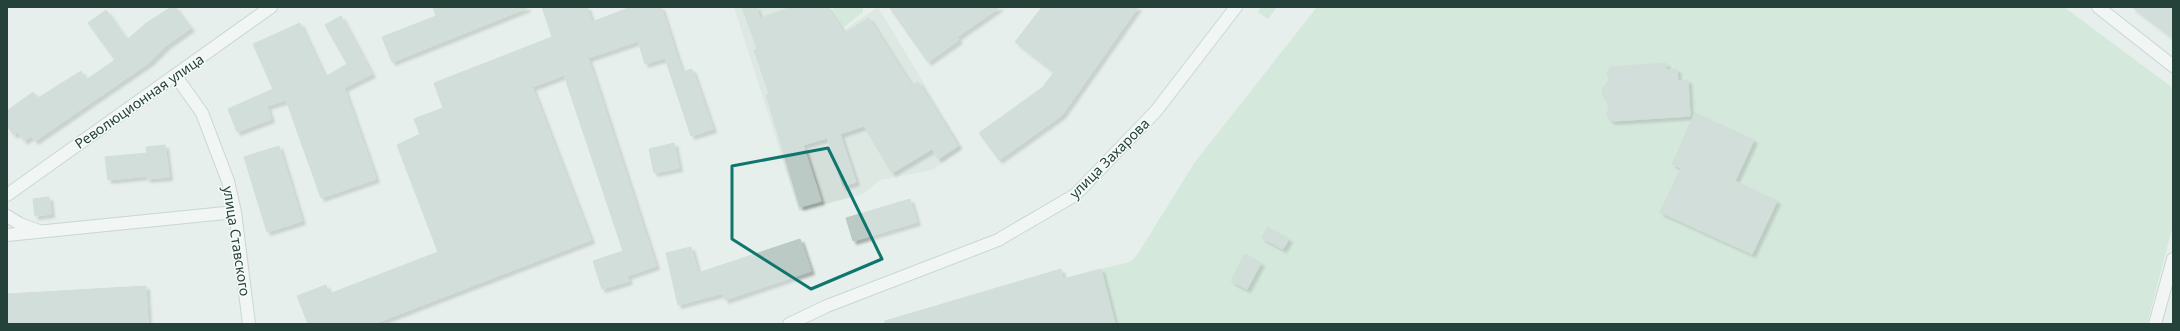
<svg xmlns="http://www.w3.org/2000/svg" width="2180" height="331" font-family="'Noto Sans',sans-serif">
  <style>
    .built { fill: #d4dfda }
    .green { fill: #bfe0c8 }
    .building { fill: #bbcac4; stroke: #b8c9c2; filter: url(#shadow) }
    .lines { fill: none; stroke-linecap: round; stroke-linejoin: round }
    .street-casing { stroke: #a8b8b2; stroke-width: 14 }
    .secondary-casing { stroke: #a4bbb3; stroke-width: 14 }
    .street { stroke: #fff; stroke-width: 12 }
    .secondary { stroke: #fff; stroke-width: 12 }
    .marked { fill: none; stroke: #0f766e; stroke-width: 3; stroke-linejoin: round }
    .labels { text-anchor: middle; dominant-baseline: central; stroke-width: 3; stroke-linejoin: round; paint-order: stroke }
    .street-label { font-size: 14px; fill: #24423a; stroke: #f7fbf9 }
  </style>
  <defs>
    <filter id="shadow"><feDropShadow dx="3.5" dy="3.5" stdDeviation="1" flood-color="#0004"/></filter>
  </defs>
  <rect width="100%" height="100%" fill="#e6efeb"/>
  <path class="built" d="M734,7H830L844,30L878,7L963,148L932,170L880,180L863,194L799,211Z"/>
  <path class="green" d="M832,7H863V12L843,28Z
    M1261,7H1277L1268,19L1258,12Z
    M1317,7H2064L2173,88V225L2147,324H1115L1101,269L1130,262L1137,255L1195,162Z"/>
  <path class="building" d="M171,7H175L191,28L167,45L150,62L35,141L31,136L24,141L18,132L14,135L7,126V111L33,92L38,98L81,71L86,80L115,60L88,23L106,10L127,40L145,24Z
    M433,7H527V8L392,62L382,37L436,16Z
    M542,7H587L592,22L631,7H661L682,72L692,69L713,129L691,136L665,58L645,64L638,41L588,58L656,266L627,276L629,281L602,289L593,261L623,251L564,75L532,87L591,240L373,324H308L297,296L326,285L329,294L438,252L397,145L420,134L414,119L443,108L434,83L552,37Z
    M742,7H756L760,18L792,7H828L844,33L869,18L912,86L918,82L958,146L938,159L932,149L892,173L864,126L840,134L856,182L843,186L827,138L803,145L821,201L800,207L766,95L769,94L754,50L757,49Z
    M889,7H1000L957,37L959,40L928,62Z
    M1042,7H1138L1062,115L999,160L979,133L1043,87L1054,72L1015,42Z
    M2132,7H2173V38Z
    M341,16L372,74L344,88L376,179L321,198L286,100L267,106L271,119L237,132L228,109L273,89L253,44L300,23L325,77L347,64L325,25Z
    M1666,63V70L1677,69L1678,81L1688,80L1690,116L1613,121L1609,119L1607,115L1609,105L1602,94L1603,88L1610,79L1607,74L1610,67Z
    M1695,113L1754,140L1735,181L1777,201L1752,254L1660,212L1681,168L1672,164Z
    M674,143L679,168L654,173L649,149Z
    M165,145L169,177L147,179V176L108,180L105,157L147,153L146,147Z
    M279,146L302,221L267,232L244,157Z
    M49,197L51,214L35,216L33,199Z
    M910,199L917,222L853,241L846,218Z
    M1267,227L1289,239L1283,249L1262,238Z
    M800,239L811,271L725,300L723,293L678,305L666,253L691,247L698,273Z
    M1245,254L1261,263L1247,289L1231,281Z
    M1061,269L1063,279L1101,269L1115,324H885V321Z
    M146,286L148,324H7V294Z"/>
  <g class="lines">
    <defs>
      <path id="street" d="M2098,7L2173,66
        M175,75L202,113L228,181L235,212L249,324
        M7,195L271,7
        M7,216L20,224L39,231
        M7,235L235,212
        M2155,324L2173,259"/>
      <path id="secondary" d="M789,324L827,306L998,240L1075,195L1156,111L1236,7"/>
    </defs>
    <use href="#street" class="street-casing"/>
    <use href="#secondary" class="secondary-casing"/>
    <use href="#street" class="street"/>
    <use href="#secondary" class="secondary"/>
  </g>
  <path d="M0 0H2180V331H0ZM828,148L882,259L811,289L732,239V166Z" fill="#e6efeb" fill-opacity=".55" fill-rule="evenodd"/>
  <path class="marked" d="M828,148L882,259L811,289L732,239V166Z"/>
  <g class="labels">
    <g class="street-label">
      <text transform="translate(139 101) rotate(-35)">Революционная улица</text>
      <text transform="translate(1109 158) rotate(-45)">улица Захарова</text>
      <text transform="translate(237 241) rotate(81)">улица Ставского</text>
    </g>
  </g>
  <rect width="2180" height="331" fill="none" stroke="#24423a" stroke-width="16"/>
</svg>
